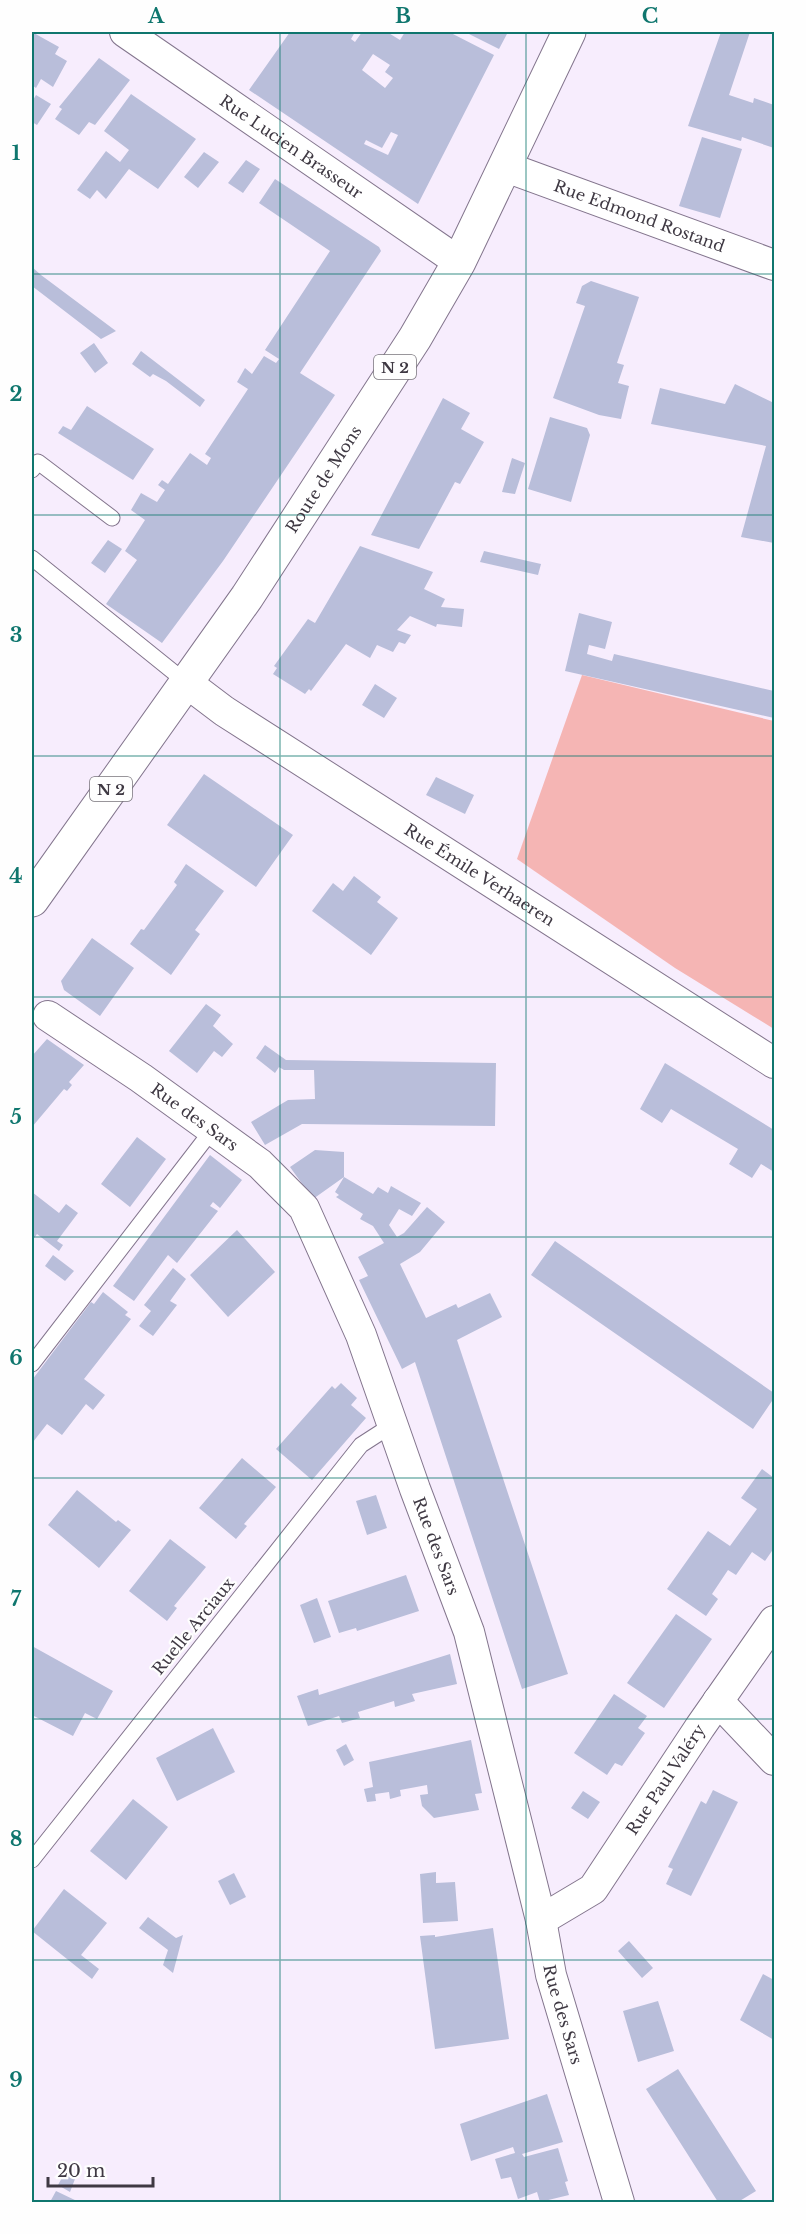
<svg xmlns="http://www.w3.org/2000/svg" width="806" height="2234" font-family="'Libre Baskerville',serif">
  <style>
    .green { fill: #f5b5b4 }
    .building { fill: #b9beda; fill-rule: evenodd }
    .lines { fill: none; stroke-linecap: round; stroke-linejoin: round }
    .lane-casing { stroke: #83758d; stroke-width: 17 }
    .street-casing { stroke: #83758d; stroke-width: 32 }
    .primary-casing { stroke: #83758d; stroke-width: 35 }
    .lane { stroke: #fff; stroke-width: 15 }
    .street { stroke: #fff; stroke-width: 30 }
    .primary { stroke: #fff; stroke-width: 33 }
    .grid { fill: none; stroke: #0f766e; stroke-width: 1.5; stroke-opacity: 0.55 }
    .labels { text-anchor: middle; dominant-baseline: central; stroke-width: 4.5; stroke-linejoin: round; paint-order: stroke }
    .shield { fill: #fefefe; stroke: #78747b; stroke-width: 1.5 }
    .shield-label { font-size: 15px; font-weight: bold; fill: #3f3943 }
    .street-label { font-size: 16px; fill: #3f3943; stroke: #fefefe }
    .neatline { fill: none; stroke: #0f766e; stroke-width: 2 }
    .grid-label { font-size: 20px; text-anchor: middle; font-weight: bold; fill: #0f766e }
  </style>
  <rect width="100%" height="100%" fill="#f7edfd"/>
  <path class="green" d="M582,675L774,721V1029L675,968L517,859Z"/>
  <path class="building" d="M32,32L59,47L55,54L67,61L53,87L41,79L36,88L32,85Z
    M290,32H355L351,39L355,42L362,32H387L400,40L405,32H449L494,55L418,204L249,90ZM373,54L390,65L385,72L393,78L385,88L362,70ZM391,132L398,135L388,155L364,144L366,140L382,148Z
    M465,32H508L499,49Z
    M721,32H750L729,95L753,103L754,98L774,105V148L742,137L741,141L688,126Z
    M99,58L130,80L95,125L89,122L79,135L55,119L62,109L59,107Z
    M131,94L196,139L158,189L129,169L106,199L97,190L90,199L77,190L106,151L120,162L129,150L104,131Z
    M36,95L51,104L37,125L32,122V102Z
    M702,137L742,149L720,218L679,206Z
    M204,152L219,162L198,188L184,177Z
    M246,160L260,169L243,193L228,183Z
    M275,179L379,247L381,251L300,373L335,395L223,561L162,643L106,604L137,560L125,551L145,520L131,510L141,493L157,502L165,490L158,485L162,480L168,484L190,453L207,465L211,458L205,454L248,389L237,382L245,368L252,374L264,356L276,363L279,359L265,350L330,251L259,203Z
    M32,267L41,275L116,331L101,339L32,286Z
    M591,281L639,297L617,363L624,365L618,383L629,386L621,419L599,415L553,398L585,306L576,303L582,286Z
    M94,343L108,363L95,373L80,353Z
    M141,351L205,400L200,407L166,381L153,374L150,377L132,364Z
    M735,384L774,403V543L741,537L766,446L651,424L660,388L725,404Z
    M443,398L470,413L461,429L484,442L460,484L455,482L419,549L371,535Z
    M87,406L154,449L133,480L58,433L63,426L71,430Z
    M550,417L587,428L590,435L571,502L528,489Z
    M512,458L525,463L515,494L502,492Z
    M108,540L122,549L105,573L91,563Z
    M360,546L433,572L424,589L445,599L441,607L464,609L462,627L437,624L436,627L410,616L397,630L411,635L405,644L399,642L393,652L377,645L370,658L346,644L311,691L309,689L305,694L273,674L277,668L274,666L308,619L315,623Z
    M484,551L541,564L538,575L480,562Z
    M579,613L612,622L605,649L589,645L587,654L612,661L614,654L774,691V718L565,671Z
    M375,684L397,698L384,718L362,705Z
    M204,774L293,835L256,887L167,825Z
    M436,777L474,795L465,814L426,795Z
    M186,864L224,891L195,930L200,934L171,975L130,944L141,929L144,930L177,885L174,882Z
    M354,876L381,897L377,902L398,918L371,955L312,911L333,883L343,891Z
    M92,938L134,968L100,1016L64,990L61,981Z
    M206,1004L221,1015L213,1026L233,1044L222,1057L214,1051L197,1073L169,1051Z
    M47,1039L84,1065L69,1082L72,1085L67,1091L64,1089L32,1127V1056Z
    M265,1045L286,1060L496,1063L495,1126L302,1124L265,1145L251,1122L288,1100L315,1099L314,1070H284L279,1067L275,1073L256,1058Z
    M665,1063L774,1130V1172L761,1164L752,1178L729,1164L738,1149L671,1109L662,1123L640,1109Z
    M137,1137L166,1159L130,1207L101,1184Z
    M315,1150L344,1152V1177L313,1199L290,1167Z
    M210,1155L242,1180L220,1208L213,1202L210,1206L218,1211L177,1263L168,1255L134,1301L113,1286Z
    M344,1177L373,1194L378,1187L388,1193L391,1186L421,1203L412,1216L399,1209L389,1225L397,1237L404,1233L427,1207L445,1222L420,1252L400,1264L426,1318L456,1304L458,1308L490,1293L502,1317L457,1340L568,1674L522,1689L415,1362L402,1369L359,1280L368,1276L358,1257L384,1243L373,1226L360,1219L363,1214L336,1197L339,1195L335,1192Z
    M32,1192L59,1213L66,1204L78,1213L57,1241L63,1245L59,1251L37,1234L32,1241Z
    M237,1230L275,1272L228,1317L190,1275Z
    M555,1241L774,1393V1398L753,1429L531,1275Z
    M53,1255L74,1271L65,1281L45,1266Z
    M173,1268L186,1279L170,1301L177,1305L153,1336L139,1326L151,1311L144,1305Z
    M103,1292L128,1312L125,1315L131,1319L84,1379L105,1395L93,1410L86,1404L62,1435L47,1424L33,1442L32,1380L91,1302L94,1304Z
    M341,1383L357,1398L351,1405L366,1418L312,1480L276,1449L332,1386L335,1389Z
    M242,1458L276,1487L244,1524L247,1526L236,1539L199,1508Z
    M762,1469L774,1478V1548L765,1561L752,1552L736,1575L728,1570L712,1594L718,1599L706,1616L667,1589L708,1531L730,1546L757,1509L741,1498Z
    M77,1490L116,1522L118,1520L131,1530L99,1568L48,1525Z
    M376,1495L387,1528L367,1535L356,1501Z
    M170,1539L206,1567L174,1606L177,1608L167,1621L129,1591Z
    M406,1575L419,1611L357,1631L356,1628L339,1633L328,1601Z
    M317,1598L331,1637L314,1643L300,1605Z
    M676,1614L712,1639L664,1708L627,1683Z
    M32,1646L113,1691L97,1719L85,1713L73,1736L32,1715Z
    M450,1654L457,1684L412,1694L415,1701L395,1707L394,1701L358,1712L360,1718L342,1723L339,1716L308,1726L297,1696L318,1689L319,1695Z
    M614,1694L647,1716L638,1728L645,1733L622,1766L615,1763L607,1775L574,1753Z
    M213,1728L235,1772L177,1801L156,1758Z
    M471,1740L482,1793L475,1794L479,1810L434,1818L422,1806L420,1795L428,1794L427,1785L400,1790L401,1796L390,1799L389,1792L375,1794L376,1801L367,1802L364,1789L373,1787L369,1762Z
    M346,1744L354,1760L344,1766L336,1750Z
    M713,1790L738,1802L691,1896L666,1884L673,1869L668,1867L701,1801L706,1804Z
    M583,1791L600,1802L588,1819L571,1808Z
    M133,1799L168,1827L126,1880L90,1851Z
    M436,1872V1883L455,1882L458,1921L423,1923L420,1874Z
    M234,1873L246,1897L230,1905L218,1881Z
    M64,1889L107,1923L81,1955L99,1969L92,1979L32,1931Z
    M148,1917L176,1938L183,1935L173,1973L163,1965L168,1950L139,1928Z
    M493,1928L509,2039L435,2049L420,1936L435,1935V1937Z
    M629,1941L653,1968L642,1978L618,1951Z
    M763,1974L774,1980V2040L740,2020Z
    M658,2001L674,2051L638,2062L623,2011Z
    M678,2069L756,2191L738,2202H718L646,2089Z
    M547,2094L563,2142L522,2154L524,2157L558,2148L568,2181L565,2182L569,2195L540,2202L537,2192L518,2199L511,2177L501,2179L495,2159L515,2153L513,2147L471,2161L460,2124Z
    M64,2174L75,2179L70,2192L58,2185Z
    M56,2191L79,2202H50Z"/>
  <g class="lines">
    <defs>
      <path id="lane" d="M32,470L38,462L112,518
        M32,558L187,683
        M32,1364L213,1129
        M32,1860L361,1445L392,1425"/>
      <g id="street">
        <path id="s1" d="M125,32L459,262"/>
        <path id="s2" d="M506,167L774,265"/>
        <path id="s3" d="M187,683L224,711L774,1063"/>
        <path id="s4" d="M48,1016L141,1078L260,1164L304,1208L361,1335L415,1489L469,1632L541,1920L551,1975L619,2202"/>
        <path d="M718,1701L774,1760"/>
        <path id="s5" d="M541,1920L593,1889L700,1727L774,1621"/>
      </g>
      <g id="primary">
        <path id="s6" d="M32,900L247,597L415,338L459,262L569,32"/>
      </g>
    </defs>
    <use href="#lane" class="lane-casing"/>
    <use href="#street" class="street-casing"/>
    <use href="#primary" class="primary-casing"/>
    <use href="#lane" class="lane"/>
    <use href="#street" class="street"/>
    <use href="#primary" class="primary"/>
  </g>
  <path class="grid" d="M280,32V2202M526,32V2202M32,274H774M32,515H774M32,756H774M32,997H774M32,1237H774M32,1478H774M32,1719H774M32,1960H774"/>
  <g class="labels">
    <g class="shield">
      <rect x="374" y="355" width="42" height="24" rx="4.5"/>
      <rect x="90" y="777" width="42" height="24" rx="4.5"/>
    </g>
    <g class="shield-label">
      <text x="395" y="367">N 2</text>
      <text x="111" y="789">N 2</text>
    </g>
    <g class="street-label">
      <text stroke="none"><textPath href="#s1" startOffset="202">Rue Lucien Brasseur</textPath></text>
      <text stroke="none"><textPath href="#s2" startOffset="142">Rue Edmond Rostand</textPath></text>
      <text stroke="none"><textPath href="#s6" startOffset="512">Route de Mons</textPath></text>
      <text stroke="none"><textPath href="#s3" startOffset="350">Rue Émile Verhaeren</textPath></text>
      <text stroke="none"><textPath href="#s4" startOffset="178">Rue des Sars</textPath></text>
      <text stroke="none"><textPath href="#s4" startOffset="684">Rue des Sars</textPath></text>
      <text transform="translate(193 1626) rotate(-51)">Ruelle Arciaux</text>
      <text stroke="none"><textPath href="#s5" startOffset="192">Rue Paul Valéry</textPath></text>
      <text stroke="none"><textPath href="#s4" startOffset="1170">Rue des Sars</textPath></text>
    </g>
  </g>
  <rect width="806" height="2234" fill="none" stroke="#fefefe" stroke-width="66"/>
  <path d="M48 2177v9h105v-9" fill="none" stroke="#3f3943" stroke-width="3"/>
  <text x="57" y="2177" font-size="18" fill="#3f3943" stroke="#fefefe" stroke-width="4.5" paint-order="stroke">20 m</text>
  <rect x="33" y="33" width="740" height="2168" class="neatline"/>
  <g class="grid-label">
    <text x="156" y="23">A</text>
    <text x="403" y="23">B</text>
    <text x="650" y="23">C</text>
    <text x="16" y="160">1</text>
    <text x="16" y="401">2</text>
    <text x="16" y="642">3</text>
    <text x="16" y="883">4</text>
    <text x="16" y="1124">5</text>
    <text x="16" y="1365">6</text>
    <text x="16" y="1606">7</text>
    <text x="16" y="1846">8</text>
    <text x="16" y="2087">9</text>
  </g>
</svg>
